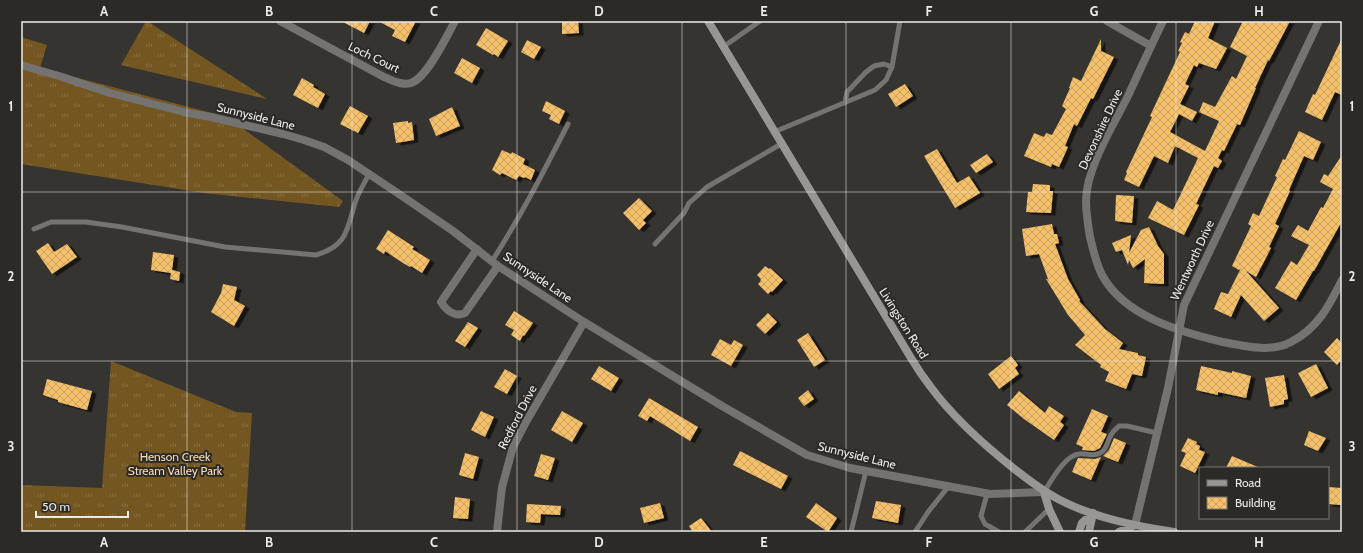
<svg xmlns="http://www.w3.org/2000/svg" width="1363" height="553" font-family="Cabin,sans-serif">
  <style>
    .grass { fill: url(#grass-tufts) }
    .building { fill: url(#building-cross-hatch); filter: url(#shadow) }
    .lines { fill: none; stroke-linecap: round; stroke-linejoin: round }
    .lane { stroke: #747371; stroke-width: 5 }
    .street { stroke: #747371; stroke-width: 8 }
    .secondary { stroke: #989693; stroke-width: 8 }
    .grid { fill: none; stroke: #edebe9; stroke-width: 1; stroke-opacity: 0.55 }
    .labels { text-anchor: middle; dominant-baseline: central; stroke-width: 4; stroke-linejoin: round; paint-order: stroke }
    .street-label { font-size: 12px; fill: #edebe9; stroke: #2c2a26 }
    .park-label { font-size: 12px; fill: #f6dcb4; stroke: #2c2a26 }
    .neatline { fill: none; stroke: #edebe9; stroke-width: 1.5 }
    .grid-label { font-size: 13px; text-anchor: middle; font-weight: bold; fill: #edebe9 }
  </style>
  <defs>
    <pattern id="grass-tufts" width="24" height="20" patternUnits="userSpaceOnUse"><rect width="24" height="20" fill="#745621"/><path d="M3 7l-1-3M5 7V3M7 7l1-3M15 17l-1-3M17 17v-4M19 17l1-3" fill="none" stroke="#886e41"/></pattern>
    <pattern id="building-cross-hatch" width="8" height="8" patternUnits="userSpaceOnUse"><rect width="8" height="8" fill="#f4c06b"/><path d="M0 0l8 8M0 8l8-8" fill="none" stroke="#c9a262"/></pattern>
    <filter id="shadow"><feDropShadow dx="4.5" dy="2.5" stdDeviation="0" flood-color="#0009"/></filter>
  </defs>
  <rect width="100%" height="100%" fill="#363430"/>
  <path class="grass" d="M146,21H147L267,99L121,65Z
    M21,37L47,45L40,68L227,117L343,201L339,207L204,193L21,164Z
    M111,361L236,412L252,413L245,532H21V485L102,488Z"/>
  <path class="building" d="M341,21H370L364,33Z
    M378,21H416L405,42L392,36L395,30Z
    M562,21H578L579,33L562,34Z
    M1195,21H1215L1208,38L1227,48L1216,69L1199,63L1197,67L1194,65L1185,84L1189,86L1180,104L1197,112L1192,121L1179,114L1170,132L1205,151L1219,121L1199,112L1203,102L1215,107L1232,76L1236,79L1247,56L1230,47L1243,21H1290L1269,61L1268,60L1255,88H1256L1240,125L1237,124L1224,151L1222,150L1218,158L1222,161L1218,168L1214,166L1196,204L1199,205L1184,235L1148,218L1157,201L1173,210L1198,158L1175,146L1168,163L1154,156L1139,187L1124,180L1127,173L1126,172L1152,117L1150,116L1180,52L1178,51L1182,43L1180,42L1185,32L1189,34Z
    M486,28L508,41L498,57L494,54L493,55L476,45Z
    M1342,38V95L1335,92L1322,120L1305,112L1313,94L1315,95Z
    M1101,39V51L1114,57L1093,99L1091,98L1077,126L1074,124L1065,146L1068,147L1059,167L1052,164L1051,167L1024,156L1034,133L1044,137L1046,133L1052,135L1066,109L1062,106L1070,88H1069L1073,77L1081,81Z
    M527,40L541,47L534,59L521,52Z
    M462,58L480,68L472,83L454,73Z
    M302,78L314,85L313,87L325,94L318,108L293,95Z
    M905,84L913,96L896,107L888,94Z
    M546,101L565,111L559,124L549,119L551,115L542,111Z
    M350,106L368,116L358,133L340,124Z
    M452,107L460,126L436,136L429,119Z
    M408,121V123L412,122L414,140L396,143L393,123Z
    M1299,131L1321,142L1313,160L1304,156L1289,190L1290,191L1275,224L1279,226L1269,247L1271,248L1256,277L1246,271L1279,308L1264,321L1241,295L1231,317L1214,309L1221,292L1228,294L1241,268L1239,270L1232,266L1251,226L1248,224L1253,213L1259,216L1277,177L1275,176L1283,159L1285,160Z
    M937,149L957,183L969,176L980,193L955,208L924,156Z
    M502,150L511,154L512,152L525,159L523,164L535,170L531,180L525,177L524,178L519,176L516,180L502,173L500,175L492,170Z
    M987,154L993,162L976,173L970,165Z
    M1342,155V221L1314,271H1313L1296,300L1275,288L1291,261L1297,265L1309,245L1291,236L1298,225L1308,231L1321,207L1323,208L1333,189L1320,182L1324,174L1328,176Z
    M1033,184L1050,185V191H1053L1051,213L1026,212L1028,192H1032Z
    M1116,195L1134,196L1132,223L1115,221Z
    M639,198L652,211L643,220L646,223L639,230L623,213Z
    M1052,224L1054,234H1057L1059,243L1055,244L1068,279L1080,300L1079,301L1105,329L1123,343L1119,349L1138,353V355L1146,357L1142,376L1132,374L1126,389L1105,381L1109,372L1100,367L1101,365L1075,345L1085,335L1068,315L1046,279H1048L1039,254L1026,256L1022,229Z
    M1149,227L1158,246L1164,254V284L1144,283L1145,259L1133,268L1129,260L1128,265L1122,250L1116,252L1112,243L1131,235L1129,253L1141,230Z
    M388,230L414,247L412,249L430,260L422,273L411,266L410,267L403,263L385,251L384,254L376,249Z
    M48,243L54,252L67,244L77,257L52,274L36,251Z
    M153,252L174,255L172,270L180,272L179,281L170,279L171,273L151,270Z
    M765,266L769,269L770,268L783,280L772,292L771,291L768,294L758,284L761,281L760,280L761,279L757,275Z
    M223,284L237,287L234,300L245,306L234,326L211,312L221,293Z
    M514,311L533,323L524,336L523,335L520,341L511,335L514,330L505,325Z
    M768,313L777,322L765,334L756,325Z
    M468,322L478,328L465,347L455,341Z
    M808,333L825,360L814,367L797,340Z
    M1337,338L1342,343V359L1337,365L1324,352Z
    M720,339L731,345L734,340L743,345L731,366L711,355Z
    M1011,356L1018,365L1015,368L1019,374L999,389L988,374Z
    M1316,364L1328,388L1311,397L1298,373Z
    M599,366L619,378L611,391L591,379Z
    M1201,366L1232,373V371L1251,376L1246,398L1218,392V395L1196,390Z
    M505,369L517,376L507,394L494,387Z
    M1284,375L1288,399L1284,400V404L1270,407L1265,378Z
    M47,379L92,391L87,410L58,402V400L43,395Z
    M808,390L814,399L804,406L798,398Z
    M1019,391L1045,413L1049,406L1064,416L1060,422L1064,425L1054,440L1024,419L1007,405Z
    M649,398L698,427L690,441L650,416L647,421L638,416Z
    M1092,409L1108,416L1101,432L1107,434L1100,448L1094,451L1082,450L1083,447L1076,444Z
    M481,411L494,417L485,437L471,430Z
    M562,411L583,423L572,442L551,430Z
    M1309,431L1326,438L1318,451L1304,445Z
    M1114,438L1126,443L1118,462L1103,456L1109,450Z
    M1188,438L1197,442L1196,444L1200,446L1199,450L1205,452L1195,473L1180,466L1186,453L1181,451Z
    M740,451L788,476L781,489L733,465Z
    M465,453L479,457L473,479L459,475Z
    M541,454L555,458L548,480L534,476Z
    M1232,456L1260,468H1226Z
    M1101,457L1091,480L1072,472L1078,458L1095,459Z
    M1328,487L1342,488L1341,505L1328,504Z
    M455,497L470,499L468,519L453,518Z
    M876,501L901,505L898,523L872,518Z
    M660,503L664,518L644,523L640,508Z
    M816,503L837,518L828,532L806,517Z
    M527,504L561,506L560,515L541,514L540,523L526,522Z
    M701,518L712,532H693L689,526Z"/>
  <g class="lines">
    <path class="lane" d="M723,47L760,21
      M845,103L847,92L866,72L874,66L884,64L892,67
      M774,132L875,90L886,80L892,67L900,21
      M34,229L51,222H86L122,227L225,247L316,255C347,246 347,230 355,203C358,193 364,184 369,174
      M655,244L684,213L689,203L707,187L781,144
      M492,261C521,216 544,171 568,124
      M1044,492C1051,481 1065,455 1079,454C1086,453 1093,457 1100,453C1107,450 1107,441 1111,435C1113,431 1116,429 1119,426H1127L1157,433
      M987,494L981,516L985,524L999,532
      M851,532L866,471
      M915,532L928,512L948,487
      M1025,532L1049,509"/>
    <path class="street" d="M280,21L384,77C392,80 402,86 411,83C427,78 447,36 455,21
      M1107,21L1151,46
      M1163,21C1151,46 1139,72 1127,98C1112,127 1086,169 1086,201C1086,213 1088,225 1090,237C1093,250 1096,263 1102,275C1124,316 1180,332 1223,342C1244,346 1271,353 1291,342C1318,328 1329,306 1342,280
      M21,65L59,76L110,93L188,113L211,117L283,134L304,140L324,147L348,160L402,196L453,231L498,266L584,322L722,406L807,455L850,468L990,494L1044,492
      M477,249L441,302C446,310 455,318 465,313L498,266
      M1135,525L1168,388L1184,305L1319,21
      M497,532L502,487L513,447L526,422L584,322"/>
    <path class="secondary" d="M708,21L911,358C917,368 923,377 930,386C954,419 985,446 1017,471C1031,482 1044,492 1060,500C1095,518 1136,526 1174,532
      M1044,492L1049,509L1060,532
      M1079,532L1082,523L1093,513
      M1089,532L1093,513
      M1119,532L1135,525"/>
  </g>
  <path class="grid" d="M187,21V532M352,21V532M517,21V532M682,21V532M846,21V532M1011,21V532M1176,21V532M21,192H1342M21,361H1342"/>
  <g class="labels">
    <g class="street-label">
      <text transform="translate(374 57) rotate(26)">Loch Court</text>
      <text transform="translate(256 116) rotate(14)">Sunnyside Lane</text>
      <text transform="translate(1100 129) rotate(-65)">Devonshire Drive</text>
      <text transform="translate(1192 260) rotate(-65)">Wentworth Drive</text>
      <text transform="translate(538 277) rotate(34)">Sunnyside Lane</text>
      <text transform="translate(904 323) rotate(58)">Livingston Road</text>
      <text transform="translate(517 417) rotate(-63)">Redford Drive</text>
      <text transform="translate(857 455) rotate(14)">Sunnyside Lane</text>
    </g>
    <g class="park-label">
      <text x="175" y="456">Henson Creek<tspan x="175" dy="14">Stream Valley Park</tspan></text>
    </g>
  </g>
  <rect width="1363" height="553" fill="none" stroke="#2c2a26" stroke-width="44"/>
  <rect x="1199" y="467" width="130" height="52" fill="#2c2a26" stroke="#797774"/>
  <rect x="1207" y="480" width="20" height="6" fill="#989693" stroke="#797774"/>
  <text x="1235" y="487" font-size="12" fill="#edebe9">Road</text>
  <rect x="1207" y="497" width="20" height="12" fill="url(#building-cross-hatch)" stroke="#797774"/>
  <text x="1235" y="507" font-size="12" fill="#edebe9">Building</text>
  <path d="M36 511v6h92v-6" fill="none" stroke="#edebe9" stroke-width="2"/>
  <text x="42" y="511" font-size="12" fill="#edebe9" stroke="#2c2a26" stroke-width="3" paint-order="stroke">50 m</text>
  <rect x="22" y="22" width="1319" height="509" class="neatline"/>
  <g class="grid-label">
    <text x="104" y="16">A</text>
    <text x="269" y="16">B</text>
    <text x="434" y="16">C</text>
    <text x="599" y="16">D</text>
    <text x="764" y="16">E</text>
    <text x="929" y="16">F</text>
    <text x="1094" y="16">G</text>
    <text x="1259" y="16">H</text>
    <text x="11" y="111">1</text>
    <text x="1352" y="111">1</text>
    <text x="11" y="281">2</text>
    <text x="1352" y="281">2</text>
    <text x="11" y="451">3</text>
    <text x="1352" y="451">3</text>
    <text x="104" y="547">A</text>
    <text x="269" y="547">B</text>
    <text x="434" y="547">C</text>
    <text x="599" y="547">D</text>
    <text x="764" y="547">E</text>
    <text x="929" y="547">F</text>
    <text x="1094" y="547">G</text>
    <text x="1259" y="547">H</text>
  </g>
</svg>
